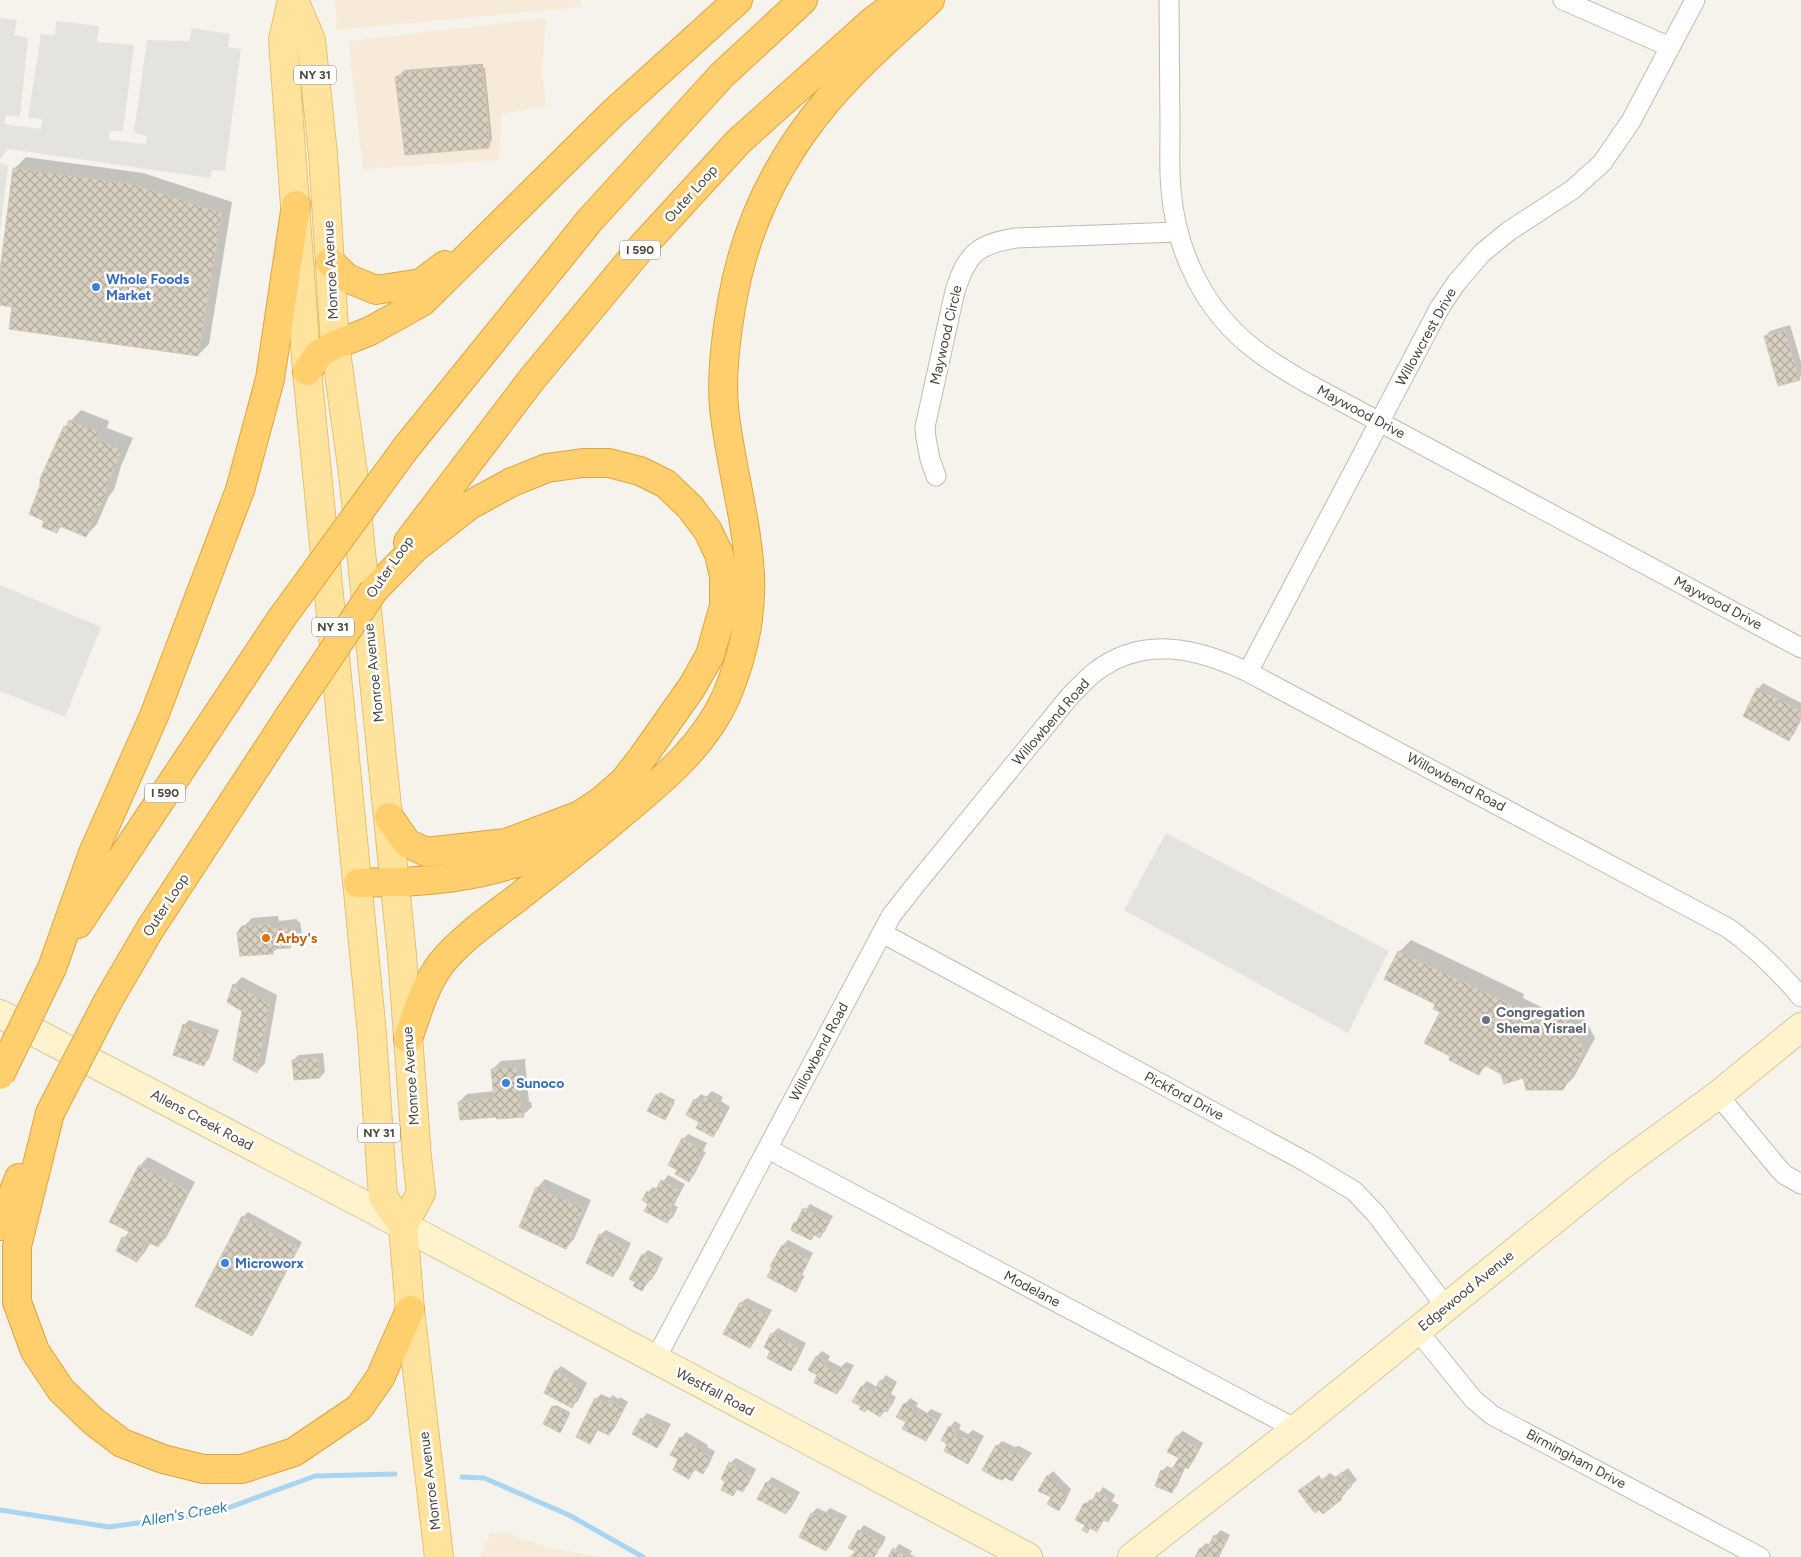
<svg xmlns="http://www.w3.org/2000/svg" width="1801" height="1557" font-family="Figtree,sans-serif">
  <style>
    .commercial { fill: #f7ead8 }
    .parking { fill: #e5e3e0 }
    .shadow { fill: #0003 }
    .lines { fill: none; stroke-linecap: round; stroke-linejoin: round }
    .stream { stroke: #a9d4f2; stroke-width: 5 }
    .building { fill: url(#building-cross-hatch); stroke: #d3c7b4 }
    .street-casing { stroke: #c2bbae; stroke-width: 21 }
    .secondary-casing { stroke: #d6c79b; stroke-width: 30 }
    .primary-casing { stroke: #e6c16a; stroke-width: 30 }
    .highway-casing { stroke: #e0a43c; stroke-width: 30 }
    .street { stroke: #fff; stroke-width: 19 }
    .secondary { stroke: #fff3cd; stroke-width: 28 }
    .primary { stroke: #ffe39c; stroke-width: 28 }
    .highway { stroke: #ffcf6e; stroke-width: 28 }
    .highway-bridge-casing { stroke: #e0a43c; stroke-width: 30; stroke-linecap: butt }
    .highway-bridge { stroke: #ffcf6e; stroke-width: 28 }
    .shop-dot { fill: #3f7fe0; stroke: #fff; stroke-width: 2 }
    .food-dot { fill: #e8710a; stroke: #fff; stroke-width: 2 }
    .worship-dot { fill: #6b7280; stroke: #fff; stroke-width: 2 }
    .labels { text-anchor: middle; dominant-baseline: central; stroke-width: 5; stroke-linejoin: round; paint-order: stroke }
    .shield { fill: #fff; stroke: #817c74; stroke-width: 1 }
    .shield-label { font-size: 12px; font-weight: bold; fill: #4b4439 }
    .street-label { font-size: 14px; fill: #4b4439; stroke: #fff }
    .shop-label { font-size: 14px; font-weight: bold; fill: #366cbe; stroke: #fff; text-anchor: start }
    .food-label { font-size: 14px; font-weight: bold; fill: #c56008; stroke: #fff; text-anchor: start }
    .worship-label { font-size: 14px; font-weight: bold; fill: #5b616d; stroke: #fff; text-anchor: start }
    .water-label { font-size: 15px; font-style: italic; fill: #2e7ab2; stroke: #fff }
  </style>
  <defs>
    <pattern id="building-cross-hatch" width="8" height="8" patternUnits="userSpaceOnUse" patternTransform="scale(1.25)"><rect width="8" height="8" fill="#d8cfc1"/><path d="M0 0l8 8M0 8l8-8" fill="none" stroke="#b1aa9e"/></pattern>
  </defs>
  <rect width="100%" height="100%" fill="#f6f3ec"/>
  <path class="commercial" d="M335,0H580L581,7L337,30Z
    M546,18L542,70L546,106L501,114L499,160L363,169L348,41Z
    M504,1532L549,1548L603,1557H480L490,1534Z"/>
  <path class="parking" d="M0,18L17,20L14,35L28,38L20,117L6,115L4,124L41,129L42,119L28,118L41,34L55,35L56,21L99,26L97,42L134,45L123,131H110L109,140L145,144L147,137L134,132L147,40L189,41L192,28L230,34L228,47L241,49L225,171L212,170L210,178L8,149L0,160Z
    M0,163L8,166L0,232Z
    M0,585L101,627L65,717L0,691Z
    M1166,833L1389,951L1348,1033L1124,910Z"/>
  <path class="shadow" d="M479,64H483V68H485L492,139L488,147L403,72L405,70Z
    M26,157L143,173L232,202L209,344L198,355L14,306L0,304V281L14,169Z
    M1790,325L1801,362V376L1799,378L1765,337L1770,331Z
    M81,410L109,421L107,428L133,438L121,466L114,490L109,496L97,524L86,536L62,526L57,531L65,427Z
    M1763,683L1801,703V720L1794,734L1788,739L1758,689Z
    M278,916L279,921L297,919V921L300,922L302,935L290,947L277,948L272,953L243,927L252,918Z
    M1411,940L1524,994L1523,998L1551,1012L1579,1008L1595,1038L1574,1077L1562,1089L1524,1076L1502,1073L1487,1065L1479,1073L1437,1003L1399,952Z
    M242,977L277,995L265,1063L257,1072L243,1011L234,985Z
    M189,1020L219,1030L209,1059L204,1064L184,1025Z
    M323,1053L325,1072L320,1077L293,1060L299,1055Z
    M526,1059L525,1061L529,1102H531L532,1107L523,1115H497L459,1102L467,1094L495,1091L493,1069L501,1061Z
    M712,1091L723,1097L721,1101L730,1107L718,1130L713,1135L701,1121L687,1114L695,1100L701,1094L706,1097Z
    M660,1092L675,1100L667,1117L649,1111Z
    M688,1134L707,1143L703,1151L706,1152L694,1175L689,1181L683,1139Z
    M148,1157L195,1182L166,1238L158,1246L151,1242L145,1252L137,1261L123,1238L130,1231L140,1166Z
    M668,1175L685,1184L674,1205L678,1207L673,1217L667,1222L648,1192L653,1187L658,1189Z
    M545,1179L591,1200L574,1239L566,1248L537,1188Z
    M810,1204L833,1216L825,1231L820,1236L816,1234L811,1239L795,1223Z
    M248,1212L302,1242L257,1329L252,1335L243,1217Z
    M606,1230L631,1243L618,1270L612,1275L600,1235Z
    M788,1240L813,1253L802,1275L805,1276L795,1290L783,1245Z
    M648,1250L663,1258L656,1273L642,1290L643,1255Z
    M747,1298L772,1310L755,1341L750,1346L741,1303Z
    M778,1328L806,1343L796,1364L791,1369L772,1350L766,1347L772,1334Z
    M822,1351L830,1356L828,1360L841,1367L846,1362L854,1365L842,1388L836,1393L819,1375L810,1369L817,1356Z
    M561,1366L587,1383L578,1401L572,1406L556,1371Z
    M886,1375L897,1382L891,1394L896,1397L892,1405L880,1416L854,1401L862,1386L867,1381L877,1387Z
    M601,1394L610,1398L613,1395L618,1399L620,1397L628,1402L614,1429L609,1434L599,1429L590,1442L596,1399Z
    M910,1398L918,1403L916,1406L927,1413L931,1409L942,1414L931,1434L925,1439L907,1422L905,1404Z
    M556,1405L570,1412L562,1429L553,1407Z
    M647,1413L671,1424L662,1441L657,1447L642,1419Z
    M955,1421L961,1425L959,1429L968,1434L973,1430L984,1436L973,1457L968,1462L949,1444L950,1427Z
    M1183,1431L1203,1443L1193,1462L1188,1467L1186,1466L1177,1486L1171,1492L1162,1471L1167,1466L1174,1469L1181,1458L1169,1452L1177,1436Z
    M686,1432L708,1445L707,1447L715,1451L708,1467L702,1472L696,1469L689,1477L681,1438Z
    M1002,1441L1015,1447L1019,1446L1032,1453L1012,1480L1005,1476L997,1446Z
    M736,1458L756,1469L748,1485L742,1490L738,1489L733,1495L727,1481L730,1463Z
    M1348,1468L1357,1480L1345,1491L1346,1493L1341,1498L1305,1486L1319,1475L1322,1480L1330,1473L1336,1477Z
    M1053,1471L1071,1489L1064,1504L1059,1509L1052,1497L1040,1490L1048,1476Z
    M772,1477L800,1492L791,1508L785,1513L767,1483Z
    M1103,1487L1115,1495L1112,1501L1119,1505L1113,1515L1108,1521L1105,1519L1097,1530L1087,1524L1085,1504L1090,1499L1094,1501Z
    M817,1508L826,1512L830,1508L847,1516L831,1545L826,1550L812,1513Z
    M864,1525L886,1537L883,1544L873,1557H850L856,1551L859,1531Z
    M1221,1530L1230,1535L1219,1557H1196L1201,1548L1206,1543L1210,1545L1215,1536Z
    M899,1544L912,1551L910,1554L915,1557H890Z"/>
  <g class="lines">
    <path class="stream" d="M462,1477L484,1478L569,1515L643,1557
      M0,1510L109,1527L217,1512L315,1476L395,1474"/>
  </g>
  <path class="building" d="M476,65L481,66V70H483L490,143L489,148L405,155L395,77L402,74V72Z
    M13,168L132,184L222,213L198,356L9,329L12,307L0,305V271Z
    M1785,330L1800,380L1778,386L1764,336Z
    M69,420L99,432L96,439L122,450L110,479L103,503L98,509L86,537L60,526L57,533L42,527L44,521L29,514L40,486V479L64,426L66,427Z
    M1757,688L1801,711V717L1789,741L1743,716Z
    M270,924L271,929L289,927V929L292,930L294,944L291,945L290,948L273,949V954L240,956L237,933L242,926Z
    M1398,951L1514,1006L1512,1010L1540,1022L1568,1018L1585,1051L1563,1090H1526L1523,1078L1504,1084L1501,1074L1484,1065L1479,1075L1449,1060L1450,1056L1424,1043L1440,1012L1433,1009L1435,1004L1384,979Z
    M233,984L270,1004L257,1073L233,1060L242,1011L227,1002Z
    M183,1024L215,1036L204,1066L173,1055Z
    M318,1058L320,1078L294,1080L292,1060Z
    M518,1066V1069H517L521,1110H523L524,1117L497,1119L496,1117L460,1120L458,1102L494,1098L491,1069Z
    M656,1094L674,1103L665,1120L647,1111Z
    M705,1096L719,1103L717,1107L726,1113L713,1137L696,1128L699,1122L686,1115L694,1099L701,1103Z
    M682,1138L702,1149L698,1156L701,1157L689,1182L675,1174L677,1170L668,1165Z
    M139,1165L188,1191L158,1247L144,1240L141,1246L145,1248L137,1262L116,1251L122,1237L126,1238L130,1232L109,1222Z
    M661,1180L680,1190L669,1211L673,1213L667,1223L644,1211L648,1204L642,1200L647,1191L653,1195Z
    M536,1187L584,1209L566,1249L519,1227Z
    M803,1208L829,1221L820,1238L814,1235L811,1240L792,1231L791,1229L794,1222L796,1223Z
    M242,1216L298,1248L252,1336L195,1306Z
    M599,1234L626,1248L613,1277L586,1263Z
    M782,1245L809,1259L798,1281L801,1282L796,1292L767,1277L772,1267L770,1266Z
    M642,1254L659,1264L651,1280L649,1278L642,1291L633,1286L635,1282L629,1279Z
    M740,1302L768,1316L750,1348L723,1334Z
    M771,1333L801,1349L791,1371L767,1358L770,1351L764,1347Z
    M816,1356L826,1362L824,1366L837,1373L840,1367L849,1371L837,1394L814,1383L817,1375L808,1370Z
    M555,1370L582,1389L572,1408L544,1393Z
    M880,1380L893,1387L886,1400L892,1403L887,1412L884,1410L880,1417L867,1409L865,1412L859,1409L861,1406L852,1402L861,1386L873,1393Z
    M595,1398L605,1403L606,1400L613,1404V1402L624,1408L609,1435L595,1429L593,1433L595,1434L590,1444L576,1437Z
    M904,1403L913,1408L912,1412L921,1417L925,1413L937,1420L926,1441L902,1429L906,1422L896,1417Z
    M552,1406L569,1415L560,1433L543,1424Z
    M641,1418L650,1421L667,1430L657,1448L632,1434Z
    M949,1426L957,1430L954,1435L962,1439L966,1435L980,1442L968,1464L944,1451L947,1444L941,1440Z
    M1176,1436L1199,1448L1188,1469L1184,1466L1172,1493L1155,1486L1161,1470L1169,1474L1179,1458L1167,1452Z
    M680,1437L703,1450L702,1453L711,1457L703,1474L694,1469L689,1479L673,1470L678,1459L670,1455Z
    M996,1445L1009,1452L1013,1451L1027,1458L1012,1481L1004,1477L1003,1480L996,1478L982,1470Z
    M729,1462L752,1475L743,1492L737,1489L733,1496L721,1490L725,1482L721,1479Z
    M1342,1472L1352,1486L1340,1496L1342,1499L1323,1514L1319,1510L1315,1513L1298,1491L1313,1480L1316,1484L1324,1478L1330,1482Z
    M1047,1475L1066,1495L1059,1511L1047,1504L1051,1497L1038,1491Z
    M766,1482L795,1497L786,1514L757,1499Z
    M1097,1492L1111,1500L1108,1507L1114,1510L1108,1522L1103,1520L1097,1532L1090,1528L1087,1533L1082,1530L1085,1525L1075,1520L1084,1503L1089,1506Z
    M823,1512L843,1521L826,1551L799,1537L811,1513L821,1517Z
    M858,1530L881,1542L878,1551L874,1557H849H852L855,1551L848,1548Z
    M1214,1535L1226,1541L1217,1557H1195L1200,1548L1206,1551Z
    M893,1548L908,1557H888Z"/>
  <g class="lines">
    <defs>
      <path id="street" d="M1169,0C1169,43 1170,86 1170,129C1170,150 1169,170 1171,190C1176,251 1204,310 1253,348C1270,362 1288,372 1307,383L1801,648
        M1563,0L1670,47
        M936,476L930,459L926,438L925,427L955,291C967,254 977,244 1016,238L1177,232
        M1248,672L1440,307L1457,282L1482,253L1509,231L1572,190L1602,163L1631,121L1695,0
        M882,933L1306,1162L1354,1191L1376,1214L1446,1307
        M1718,1095L1779,1169L1785,1175L1801,1184
        M768,1149L1296,1429
        M1418,1331L1473,1399L1492,1415L1760,1557
        M655,1360L891,916L913,888L1070,696C1078,688 1086,679 1095,672C1143,635 1197,648 1248,672L1728,928C1756,948 1779,971 1801,997"/>
      <path id="secondary" d="M0,1014L372,1209L1028,1557
        M1132,1557L1296,1429L1618,1168L1718,1095L1801,1027"/>
      <path id="primary" d="M292,0L283,40L307,371L372,1034L383,1197L403,1226L410,1310L439,1557
        M294,0L311,40L323,154L335,345L353,473L402,955L417,1158L421,1193L403,1226"/>
      <path id="highway" d="M330,262L347,278L376,290L421,283L445,265
        M307,371L320,353L335,345L370,331L422,302L613,113L738,0
        M405,449L590,220L722,75L803,0
        M408,542L532,379L640,249L739,141L874,20L902,0
        M374,590L415,548L470,505L512,482L547,468L583,463H609L640,471L666,484L690,507L708,531L719,554L724,576V606L710,655L692,687L642,758L624,781L601,801L580,815L506,843L426,852L407,843L389,817
        M358,883C392,882 427,882 461,876C500,870 538,857 575,842
        M78,924L281,619
        M52,968L93,853L154,716L240,490L270,379L296,205
        M108,1001L150,929L290,715
        M408,1039C417,1013 424,987 440,965C457,942 492,917 516,899C550,872 585,845 618,817C660,782 703,748 726,697C742,659 752,617 750,575C747,519 730,464 724,408C721,374 726,336 732,302C745,227 778,159 827,101C858,64 895,33 930,0
        M50,1113L17,1246V1302L35,1351L61,1390L93,1421L122,1443L163,1459L203,1469H242L294,1452L359,1408L380,1378L410,1310
        M0,1226L19,1178"/>
    </defs>
    <use href="#street" class="street-casing"/>
    <use href="#secondary" class="secondary-casing"/>
    <use href="#primary" class="primary-casing"/>
    <use href="#highway" class="highway-casing"/>
    <use href="#street" class="street"/>
    <use href="#secondary" class="secondary"/>
    <use href="#primary" class="primary"/>
    <use href="#highway" class="highway"/>
    <defs>
      <path id="highway-bridge" d="M281,619L405,449
        M290,715L374,590
        M0,1075L52,968
        M50,1113L108,1001"/>
    </defs>
    <use href="#highway-bridge" class="highway-bridge-casing"/>
    <use href="#highway-bridge" class="highway-bridge"/>
  </g>
  <g class="shop-dot">
    <circle cx="96" cy="287" r="5"/>
    <circle cx="506" cy="1083" r="5"/>
    <circle cx="225" cy="1263" r="5"/>
  </g>
  <circle class="food-dot" cx="266" cy="938" r="5"/>
  <circle class="worship-dot" cx="1486" cy="1020" r="5"/>
  <g class="labels">
    <g class="shield">
      <rect x="294" y="65.5" width="42" height="19" rx="4"/>
      <rect x="620" y="240.5" width="40" height="19" rx="4"/>
      <rect x="312" y="617.5" width="42" height="19" rx="4"/>
      <rect x="145" y="783.5" width="40" height="19" rx="4"/>
      <rect x="358" y="1123.5" width="42" height="19" rx="4"/>
    </g>
    <g class="shield-label">
      <text x="315" y="75">NY 31</text>
      <text x="640" y="250">I 590</text>
      <text x="333" y="627">NY 31</text>
      <text x="165" y="793">I 590</text>
      <text x="379" y="1133">NY 31</text>
    </g>
    <g class="street-label">
      <text transform="translate(691 194) rotate(-48)">Outer Loop</text>
      <text transform="translate(331 270) rotate(-93)">Monroe Avenue</text>
      <text transform="translate(946 335) rotate(-77)">Maywood Circle</text>
      <text transform="translate(1426 337) rotate(-61)">Willowcrest Drive</text>
      <text transform="translate(1361 412) rotate(28)">Maywood Drive</text>
      <text transform="translate(390 567) rotate(-55)">Outer Loop</text>
      <text transform="translate(1718 603) rotate(28)">Maywood Drive</text>
      <text transform="translate(374 673) rotate(-96)">Monroe Avenue</text>
      <text transform="translate(1051 722) rotate(-49)">Willowbend Road</text>
      <text transform="translate(1456 782) rotate(28)">Willowbend Road</text>
      <text transform="translate(166 905) rotate(-57)">Outer Loop</text>
      <text transform="translate(819 1052) rotate(-62)">Willowbend Road</text>
      <text transform="translate(411 1076) rotate(-94)">Monroe Avenue</text>
      <text transform="translate(1184 1096) rotate(28)">Pickford Drive</text>
      <text transform="translate(202 1120) rotate(28)">Allens Creek Road</text>
      <text transform="translate(1032 1289) rotate(28)">Modelane</text>
      <text transform="translate(1466 1291) rotate(-39)">Edgewood Avenue</text>
      <text transform="translate(715 1392) rotate(28)">Westfall Road</text>
      <text transform="translate(1576 1459) rotate(28)">Birmingham Drive</text>
      <text transform="translate(430 1481) rotate(-97)">Monroe Avenue</text>
    </g>
    <g class="shop-label">
      <text x="106" y="279">Whole Foods<tspan x="106" dy="16">Market</tspan></text>
      <text x="516" y="1083">Sunoco</text>
      <text x="235" y="1263">Microworx</text>
    </g>
    <g class="food-label">
      <text x="276" y="938">Arby's</text>
    </g>
    <g class="worship-label">
      <text x="1496" y="1012">Congregation<tspan x="1496" dy="16">Shema Yisrael</tspan></text>
    </g>
    <g class="water-label">
      <text transform="translate(184 1514) rotate(-10)">Allen's Creek</text>
    </g>
  </g>
</svg>
